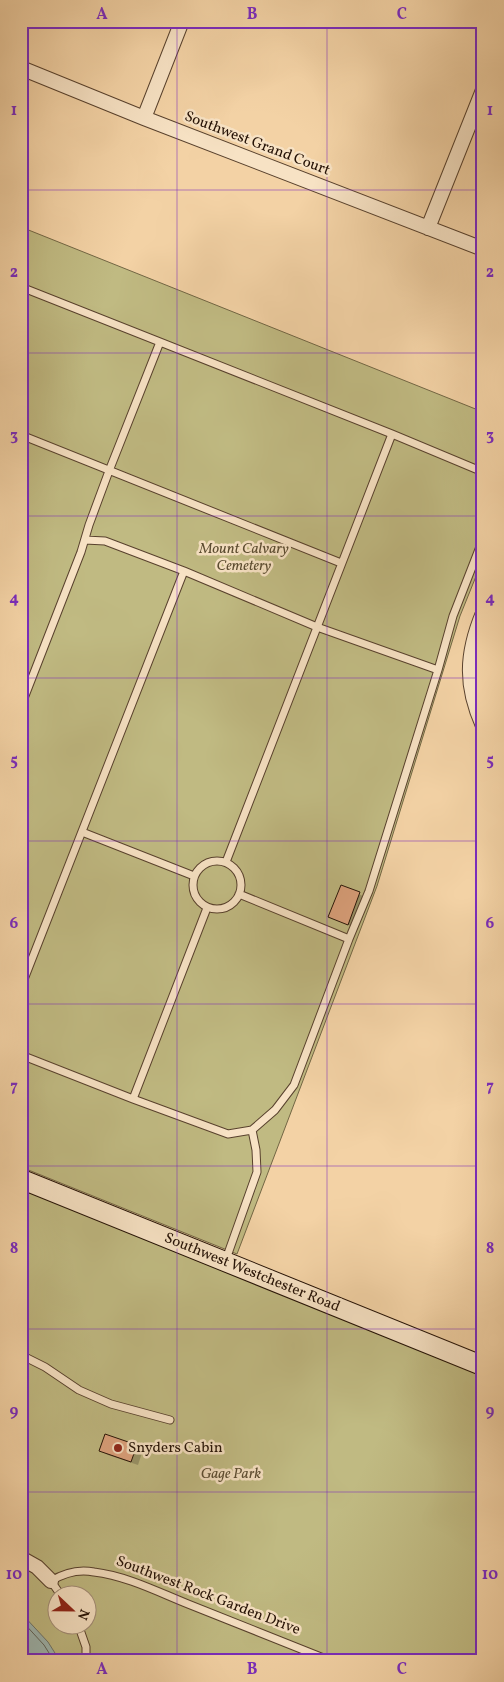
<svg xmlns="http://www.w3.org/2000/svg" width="504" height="1682" font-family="Vollkorn,serif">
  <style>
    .green { fill: #c0ba82; stroke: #726644; fill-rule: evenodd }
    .water { fill: #9eb6b0; stroke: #6d746c }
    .shadow { fill: #0003 }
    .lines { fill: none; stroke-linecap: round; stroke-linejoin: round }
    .shore { stroke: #61645a; stroke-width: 1 }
    .building { fill: #dfa37e; stroke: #241105 }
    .lane-casing { stroke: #58412d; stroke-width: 9 }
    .street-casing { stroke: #58412d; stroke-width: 16 }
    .secondary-casing { stroke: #241105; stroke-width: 21 }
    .lane { stroke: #f7e2c4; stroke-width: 7 }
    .street { stroke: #f7e2c4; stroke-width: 14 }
    .secondary { stroke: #f7e2c4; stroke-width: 19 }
    .grid { fill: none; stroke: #7b2cbf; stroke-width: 1; stroke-opacity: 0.55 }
    .poi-dot { fill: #8f2418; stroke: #f7e2c4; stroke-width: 2 }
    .labels { text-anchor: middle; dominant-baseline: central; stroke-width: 5; stroke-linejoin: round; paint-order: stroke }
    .street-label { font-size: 15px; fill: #241105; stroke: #f7e2c4 }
    .park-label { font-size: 15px; font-style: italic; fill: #5b4c31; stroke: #f7e2c4 }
    .poi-label { font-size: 15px; fill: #241105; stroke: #f7e2c4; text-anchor: start }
    .neatline { fill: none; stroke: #7b2cbf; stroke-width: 2 }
    .grid-label { font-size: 16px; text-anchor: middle; font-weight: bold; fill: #7b2cbf }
  </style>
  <rect width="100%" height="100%" fill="#f3d2a5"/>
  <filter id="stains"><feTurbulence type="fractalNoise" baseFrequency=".004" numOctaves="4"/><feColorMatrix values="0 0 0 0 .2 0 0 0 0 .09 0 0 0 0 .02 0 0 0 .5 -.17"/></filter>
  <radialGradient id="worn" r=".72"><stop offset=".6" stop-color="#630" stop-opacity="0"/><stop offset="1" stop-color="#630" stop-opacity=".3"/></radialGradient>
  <path class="green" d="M21,227L483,412V559L460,616L377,886L237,1254L21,1167Z
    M21,1189L483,1374V1661H21ZM58,1594H88V1624H58Z"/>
  <path class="water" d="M21,1613L48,1642L60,1661H21Z"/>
  <path class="shadow" d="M342,886L367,898L355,928L330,917Z
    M136,1446L143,1450L138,1465L108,1455L101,1451Z"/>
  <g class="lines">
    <path class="shore" d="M21,1620L44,1645L54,1661"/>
  </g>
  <path class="building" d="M341,885L360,892L348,925L328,917Z
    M105,1434L137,1445L131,1462L99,1451Z"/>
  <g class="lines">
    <defs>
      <path id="lane" d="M21,287L160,342
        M21,435L341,563
        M85,540L105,541L184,571L317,627L438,670
        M21,706L81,552L89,525L109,471L160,342L392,434L483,472
        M82,832L194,876
        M193 885a24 24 0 1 1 48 0a24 24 0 1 1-48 0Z
        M226,862L392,434
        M239,894L349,939
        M21,987L184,571
        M21,1055L133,1099L228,1134L252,1130L275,1110L294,1085L349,939L369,891L438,670L453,616L483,539
        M133,1099L207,908
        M225,1262L257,1172L256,1150L252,1130
        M21,1355L45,1367L79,1390L111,1404L170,1420
        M60,1594L51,1581C64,1573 79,1569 94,1572C127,1576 158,1592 188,1604C236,1623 283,1642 331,1661
        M78,1624L86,1647V1661"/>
      <path id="street" d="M21,68L144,118L483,249
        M144,118L182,21
        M428,228L483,90
        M483,613C466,654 465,686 483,726
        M21,1558L37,1567L51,1581"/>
      <path id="secondary" d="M21,1179L483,1366"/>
    </defs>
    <use href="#lane" class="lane-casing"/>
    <use href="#street" class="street-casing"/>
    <use href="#secondary" class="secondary-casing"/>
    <use href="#lane" class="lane"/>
    <use href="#street" class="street"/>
    <use href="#secondary" class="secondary"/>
  </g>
  <path class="grid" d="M177,21V1661M327,21V1661M21,190H483M21,353H483M21,516H483M21,678H483M21,841H483M21,1004H483M21,1166H483M21,1329H483M21,1492H483"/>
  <circle class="poi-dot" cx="118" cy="1448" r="5"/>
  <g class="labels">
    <g class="street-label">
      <text transform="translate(257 144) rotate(21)">Southwest Grand Court</text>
      <text transform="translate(252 1273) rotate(22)">Southwest Westchester Road</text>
      <text transform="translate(208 1596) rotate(21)">Southwest Rock Garden Drive</text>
    </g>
    <g class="park-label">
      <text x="244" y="549">Mount Calvary<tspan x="244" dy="17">Cemetery</tspan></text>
      <text x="231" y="1474">Gage Park</text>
    </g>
    <g class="poi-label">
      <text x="128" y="1448">Snyders Cabin</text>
    </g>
  </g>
  <rect width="504" height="1682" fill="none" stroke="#f3d2a5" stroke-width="55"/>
  <g transform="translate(72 1610) rotate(112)"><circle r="24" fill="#f7e2c4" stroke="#a38e78"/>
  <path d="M0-4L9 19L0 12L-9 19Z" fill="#8f2418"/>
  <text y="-8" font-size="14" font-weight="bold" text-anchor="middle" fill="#241105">N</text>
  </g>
  <rect x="28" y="28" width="448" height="1626" class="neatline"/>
  <g class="grid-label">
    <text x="102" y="19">A</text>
    <text x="252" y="19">B</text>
    <text x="402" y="19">C</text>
    <text x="14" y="115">1</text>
    <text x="490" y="115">1</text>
    <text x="14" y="277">2</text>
    <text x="490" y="277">2</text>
    <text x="14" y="440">3</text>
    <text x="490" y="440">3</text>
    <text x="14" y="603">4</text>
    <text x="490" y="603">4</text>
    <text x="14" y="765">5</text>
    <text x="490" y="765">5</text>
    <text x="14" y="928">6</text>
    <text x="490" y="928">6</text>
    <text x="14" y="1091">7</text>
    <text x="490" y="1091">7</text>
    <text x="14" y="1253">8</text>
    <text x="490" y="1253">8</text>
    <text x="14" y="1416">9</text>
    <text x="490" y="1416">9</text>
    <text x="14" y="1579">10</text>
    <text x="490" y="1579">10</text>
    <text x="102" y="1674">A</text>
    <text x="252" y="1674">B</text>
    <text x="402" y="1674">C</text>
  </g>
  <rect width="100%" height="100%" filter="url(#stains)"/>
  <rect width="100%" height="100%" fill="url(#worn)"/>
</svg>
